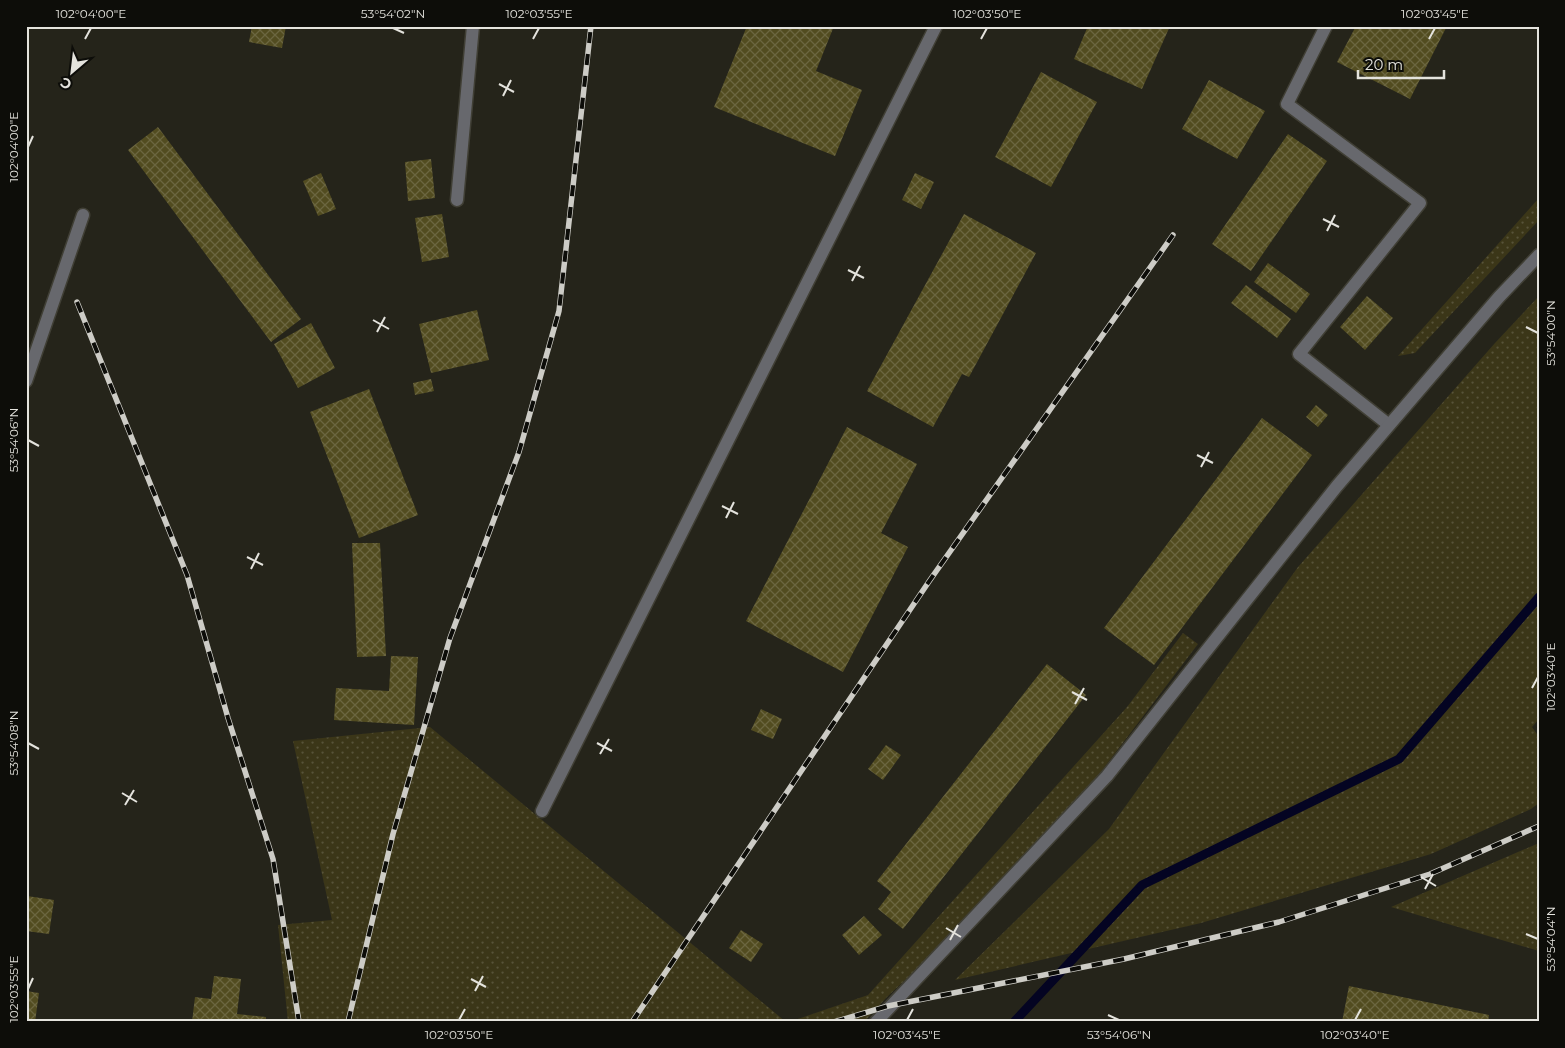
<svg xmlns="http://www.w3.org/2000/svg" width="1565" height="1048" font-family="Montserrat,sans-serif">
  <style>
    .grass { fill: url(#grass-dots) }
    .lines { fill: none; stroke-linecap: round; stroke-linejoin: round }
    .stream { stroke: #040422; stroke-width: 9 }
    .building { fill: url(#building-cross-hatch) }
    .service-casing { stroke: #403f35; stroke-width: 15 }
    .minor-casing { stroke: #403f35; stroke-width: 15 }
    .service { stroke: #67686d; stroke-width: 12 }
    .minor { stroke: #67686d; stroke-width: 12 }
    .rail-casing { stroke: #cdccc6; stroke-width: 5.5 }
    .rail { stroke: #0d0d09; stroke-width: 4; stroke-dasharray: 11; stroke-linecap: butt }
    .ticks { fill: none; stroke: #e4e3dd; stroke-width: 2 }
    .neatline { fill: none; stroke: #e4e3dd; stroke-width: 2 }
    .ticks-label { font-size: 12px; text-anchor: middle; fill: #e4e3dd }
  </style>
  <defs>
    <pattern id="grass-dots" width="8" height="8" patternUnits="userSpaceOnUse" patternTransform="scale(1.25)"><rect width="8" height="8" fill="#3b3618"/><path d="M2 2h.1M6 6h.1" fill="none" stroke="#575339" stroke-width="1.8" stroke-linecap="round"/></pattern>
    <pattern id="building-cross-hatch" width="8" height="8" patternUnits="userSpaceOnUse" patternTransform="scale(1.25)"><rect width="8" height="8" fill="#524c20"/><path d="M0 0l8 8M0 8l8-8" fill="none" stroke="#6b6640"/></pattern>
  </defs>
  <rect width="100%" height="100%" fill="#25241a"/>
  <path class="grass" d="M1539,198V220L1415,353L1398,356Z
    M1539,296V719L1532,727L1539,737V803L1531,809L1431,854L1201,923L955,980L1109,829L1298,567L1495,343Z
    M1183,633L1198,644L1056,831L974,916L887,997L864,1022H789L868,995L1127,707Z
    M430,727L786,1022H288L278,925L332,920L293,741Z
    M1539,843V951L1391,907Z"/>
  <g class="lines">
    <path class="stream" d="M1014,1022L1142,885L1399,759L1539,597"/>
  </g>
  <path class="building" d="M252,26H286L282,48L249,42Z
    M747,26H834L816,71L862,90L835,156L714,107Z
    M1088,26H1170L1142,89L1074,59Z
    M1356,26H1447L1410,99L1337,62Z
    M1041,72L1097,102L1051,187L995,157Z
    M1209,80L1265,111L1237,159L1182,129Z
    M158,127L301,319L271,342L128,150Z
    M1288,134L1327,161L1251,271L1212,244Z
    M431,159L435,198L408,201L405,162Z
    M321,173L336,209L318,216L303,181Z
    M915,173L934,182L921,209L902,200Z
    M442,214L449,257L422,262L415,218Z
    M964,214L1036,253L969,377L962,374L933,427L867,391Z
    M1268,263L1310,294L1296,313L1254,282Z
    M1246,285L1291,319L1277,338L1231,303Z
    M1367,296L1393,318L1365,350L1340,327Z
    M477,310L489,360L431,373L419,324Z
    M311,323L335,368L298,388L274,344Z
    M431,379L434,391L415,395L413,383Z
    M369,389L418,515L359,538L310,412Z
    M1316,405L1328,415L1318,427L1306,417Z
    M1262,418L1312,455L1154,665L1104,628Z
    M847,427L917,464L881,533L908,547L843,672L746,621Z
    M352,543H380L386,656L357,657Z
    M391,656L418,657L414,725L334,720L336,688L389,691Z
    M1047,664L1086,695L903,929L878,909L891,892L877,881Z
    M761,709L782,719L773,739L751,730Z
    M886,745L901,755L883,780L868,769Z
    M27,896L54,900L49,934L26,931Z
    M864,916L882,935L859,955L842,935Z
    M741,930L763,944L751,962L729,948Z
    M214,976L241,979L237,1014L266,1017V1022H192L195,997L211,999Z
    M1349,986L1489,1015L1488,1022H1342Z
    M26,991L39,993L35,1022H26Z"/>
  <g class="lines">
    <defs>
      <path id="service" d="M1326,26L1287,104L1420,203L1299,354L1389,425
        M457,200L473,26
        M26,381L83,215
        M542,811L936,26"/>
      <path id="minor" d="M876,1022L1107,776L1337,486L1499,297L1539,255"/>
    </defs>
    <use href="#service" class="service-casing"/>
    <use href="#minor" class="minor-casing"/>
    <use href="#service" class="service"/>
    <use href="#minor" class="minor"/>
    <defs>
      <path id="rail" d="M77,302L187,575L228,718L273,859L299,1022
        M348,1022L393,834L450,638L519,452L559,311L591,26
        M632,1022L930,580L1173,235
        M834,1022L888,1006L1124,959L1279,922L1430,874L1539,826"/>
    </defs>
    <use href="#rail" class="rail-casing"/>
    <use href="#rail" class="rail"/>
  </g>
  <path class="ticks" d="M393,28L404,33M85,39L91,28M533,39L539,28M981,39L987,28M1429,39L1435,28M499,84L514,92M503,96L511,80M28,147L33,136M1323,219L1339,227M1327,231L1335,215M848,270L864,278M852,281L860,266M373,320L389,329M1526,327L1538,333M377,332L385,317M28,440L39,446M1197,455L1213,463M1201,467L1209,452M722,506L738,514M726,518L734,502M247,557L263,565M251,569L259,553M1532,688L1538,677M1072,692L1087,700M1075,704L1084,688M28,743L39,749M597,743L612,751M600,754L609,739M122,793L137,802M125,805L134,790M1421,877L1436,886M1425,889L1433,874M946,928L961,937M1526,934L1538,939M950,940L958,925M471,979L486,987M28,989L33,978M475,991L483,976M1108,1015L1119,1020M459,1020L465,1009M907,1020L913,1009M1355,1020L1361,1009"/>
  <rect width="1565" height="1048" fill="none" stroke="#0d0d09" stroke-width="55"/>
  <g transform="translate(72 72) rotate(208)" stroke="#0d0d09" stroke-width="4" paint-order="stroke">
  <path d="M0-4L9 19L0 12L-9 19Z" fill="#e4e3dd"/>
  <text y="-8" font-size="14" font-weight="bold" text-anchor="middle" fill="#e4e3dd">С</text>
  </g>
  <path d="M1358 70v8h86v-8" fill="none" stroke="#e4e3dd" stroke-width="2.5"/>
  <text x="1365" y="70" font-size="15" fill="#e4e3dd" stroke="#0d0d09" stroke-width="4" paint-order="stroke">20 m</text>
  <rect x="28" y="28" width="1510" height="992" class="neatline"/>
  <g class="ticks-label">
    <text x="91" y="18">102°04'00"E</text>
    <text x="393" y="18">53°54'02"N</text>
    <text x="539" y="18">102°03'55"E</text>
    <text x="987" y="18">102°03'50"E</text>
    <text x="1435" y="18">102°03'45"E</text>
    <text transform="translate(14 147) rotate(-90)" y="4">102°04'00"E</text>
    <text transform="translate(1551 333) rotate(-90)" y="4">53°54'00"N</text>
    <text transform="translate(14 440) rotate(-90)" y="4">53°54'06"N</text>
    <text transform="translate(1551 677) rotate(-90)" y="4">102°03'40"E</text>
    <text transform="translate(14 743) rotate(-90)" y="4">53°54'08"N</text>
    <text transform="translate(1551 939) rotate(-90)" y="4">53°54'04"N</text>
    <text transform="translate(14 989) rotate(-90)" y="4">102°03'55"E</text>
    <text x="459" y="1039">102°03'50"E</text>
    <text x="907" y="1039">102°03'45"E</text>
    <text x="1119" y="1039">53°54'06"N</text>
    <text x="1355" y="1039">102°03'40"E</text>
  </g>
</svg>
